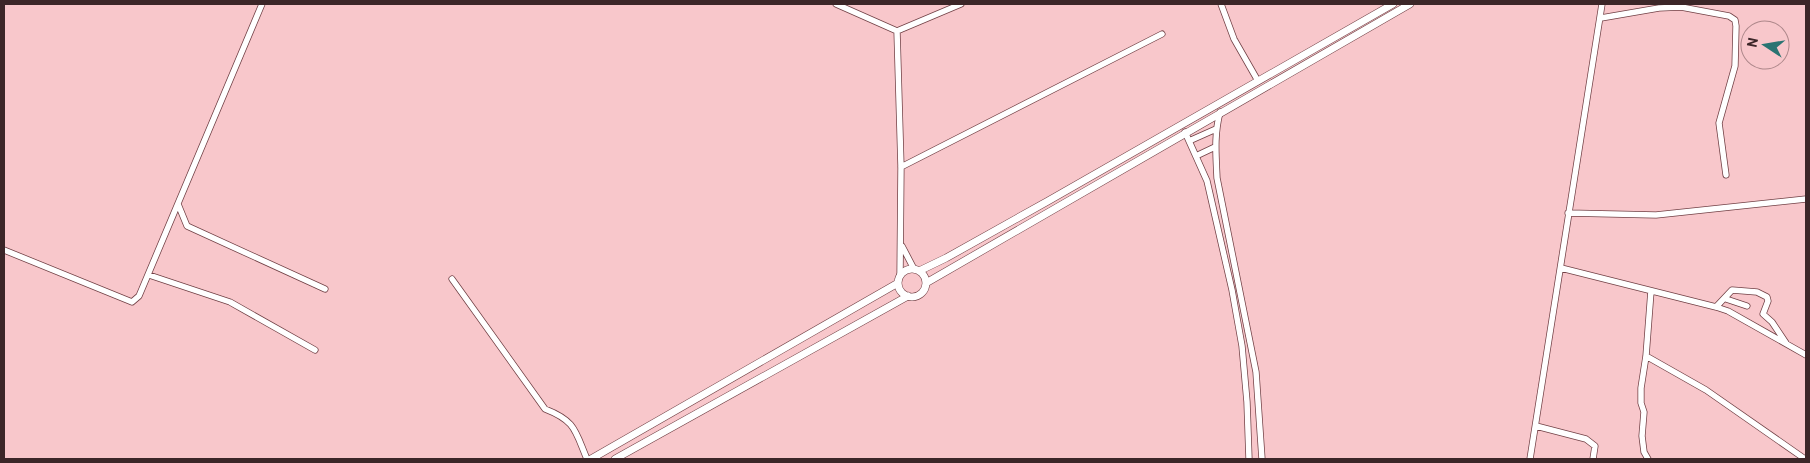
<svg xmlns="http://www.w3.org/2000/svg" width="1810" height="463" font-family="Barlow,sans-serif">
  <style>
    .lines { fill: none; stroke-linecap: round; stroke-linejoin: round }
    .minor-casing { stroke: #714045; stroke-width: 7 }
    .tertiary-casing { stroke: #714045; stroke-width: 8 }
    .minor { stroke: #fff; stroke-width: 5.5 }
    .tertiary { stroke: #fff; stroke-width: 7 }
  </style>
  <rect width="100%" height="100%" fill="#f8c7cb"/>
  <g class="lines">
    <defs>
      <path id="minor" d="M836,4L897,31L901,167L900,276
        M1221,4L1234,39L1258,81
        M1601,18L1659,8L1681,7L1729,16L1735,20L1736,26L1735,66L1719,123L1726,175
        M897,31L961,4
        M1220,112C1214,135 1216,155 1217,178L1256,372L1262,459
        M1185,132L1207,181L1232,290L1242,346L1247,402L1249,459
        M1189,141L1216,129
        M1196,156L1215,147
        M901,167L1162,34
        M178,204L187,226L325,289
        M1568,213L1656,215L1806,199
        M902,246L914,269
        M4,250L132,302L139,296L262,4
        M1561,268L1716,307L1728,311L1806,355
        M149,275L230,302L315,350
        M452,279L545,409C576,421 575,431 587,459
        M1726,299L1747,306
        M1716,307L1732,290L1757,292L1767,297L1768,301L1763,314L1772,322L1786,343
        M1646,356L1706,390L1805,459
        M1536,426L1586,439L1595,446L1593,459
        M1530,459L1602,4
        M1648,459L1644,452L1642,436L1644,412L1641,403V388L1646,356L1651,291"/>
      <path id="tertiary" d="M898 283a14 14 0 1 1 28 0a14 14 0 1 1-28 0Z
        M919,271L946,258L1048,201L1393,4
        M926,283L1410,4
        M591,459L898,283
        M615,459L908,296"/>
    </defs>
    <use href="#minor" class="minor-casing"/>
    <use href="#tertiary" class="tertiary-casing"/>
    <use href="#minor" class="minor"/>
    <use href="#tertiary" class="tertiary"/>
  </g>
  <rect width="1810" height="463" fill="none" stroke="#3c2628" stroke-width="10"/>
  <g transform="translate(1765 45) rotate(282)"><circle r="24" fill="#f8c7cb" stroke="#ad878a"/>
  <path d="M0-4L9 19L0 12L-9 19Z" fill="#2a7472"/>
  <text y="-8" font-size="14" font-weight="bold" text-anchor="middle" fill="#3c2628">N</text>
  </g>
</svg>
